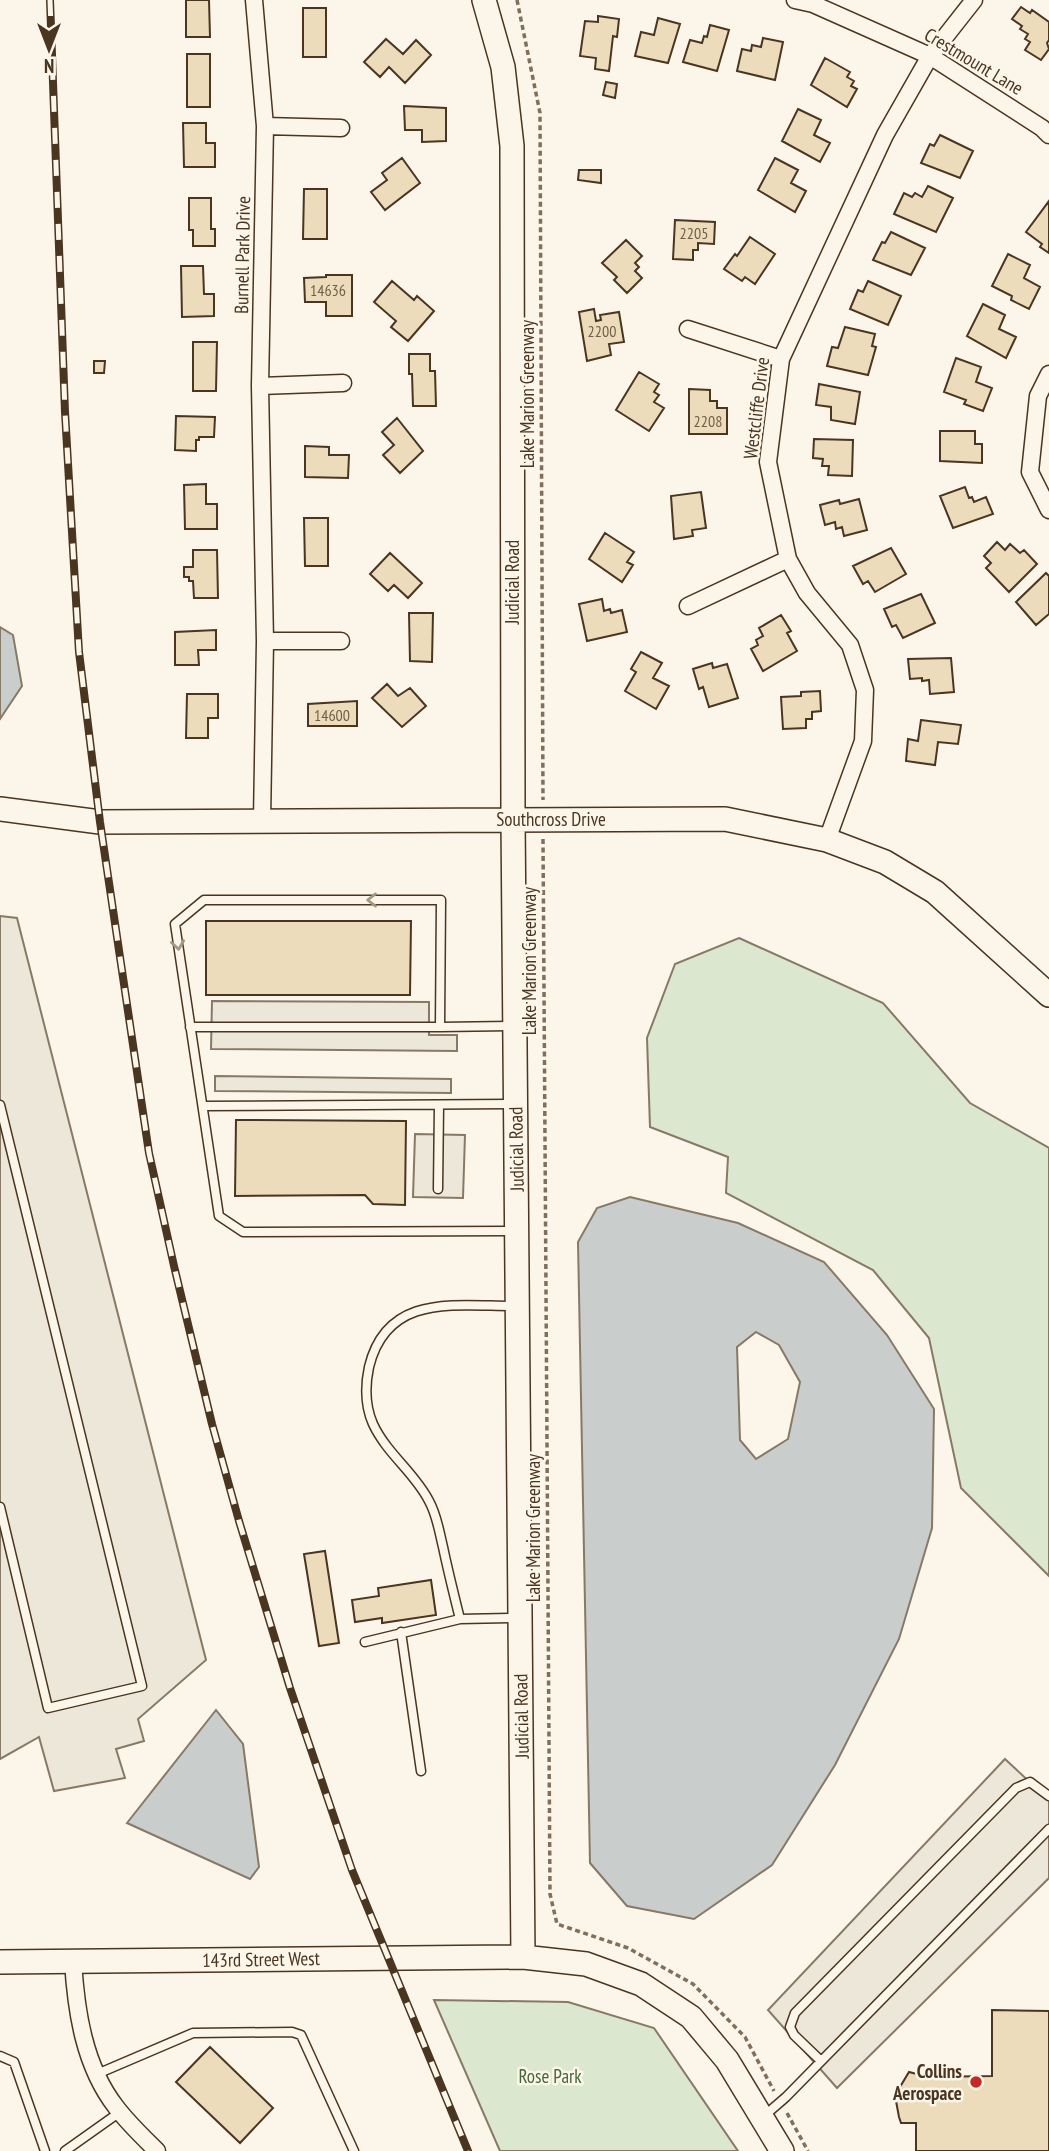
<svg xmlns="http://www.w3.org/2000/svg" width="1049" height="2151" font-family="'PT Sans Narrow',sans-serif">
  <style>
    .green { fill: #dce7d0; stroke: #887966; stroke-width: 2 }
    .parking { fill: #ede7d9; stroke: #887966; stroke-width: 2 }
    .water { fill: #c9cecd; stroke: #887966; stroke-width: 2; fill-rule: evenodd }
    .building { fill: #ecdcbc; stroke: #4a3520; stroke-width: 2 }
    .lines { fill: none; stroke-linecap: round; stroke-linejoin: round }
    .lane-casing { stroke: #4a3520; stroke-width: 11 }
    .street-casing { stroke: #4a3520; stroke-width: 19 }
    .secondary-casing { stroke: #4a3520; stroke-width: 26 }
    .path { stroke: #7f6f5c; stroke-width: 3.5; stroke-dasharray: 5 3.5; stroke-linecap: butt }
    .lane { stroke: #fbf6e9; stroke-width: 8 }
    .street { stroke: #fbf6e9; stroke-width: 16 }
    .secondary { stroke: #fbf6e9; stroke-width: 23 }
    .rail-casing { stroke: #4a3520; stroke-width: 8 }
    .rail { stroke: #fbf6e9; stroke-width: 5; stroke-dasharray: 16; stroke-linecap: butt }
    .oneway { stroke: #a29684 }
    .poi-dot { fill: #c62828; stroke: #fbf6e9; stroke-width: 2.5 }
    .labels { text-anchor: middle; dominant-baseline: central; stroke-width: 5; stroke-linejoin: round; paint-order: stroke }
    .number-label { font-size: 16px; fill: #725f47 }
    .street-label { font-size: 19px; fill: #4a3520; stroke: #fbf6e9 }
    .poi-label { font-size: 19px; font-weight: bold; fill: #4a3520; stroke: #fbf6e9; text-anchor: end }
    .park-label { font-size: 19px; fill: #436837; stroke: #fbf6e9 }
  </style>
  <rect width="100%" height="100%" fill="#fbf6e9"/>
  <path class="green" d="M739,938L883,1003L970,1103L1049,1148V1576L961,1488L929,1338L873,1270L726,1193L728,1157L650,1127L647,1038L675,964Z
    M434,2000L568,2002L654,2028L738,2151H500Z"/>
  <path class="parking" d="M0,916L17,918L206,1660L138,1719L144,1741L116,1749L125,1778L54,1791L39,1737L0,1759Z
    M212,1001L429,1002V1035H457V1051L211,1049Z
    M215,1076L451,1079V1093L215,1091Z
    M415,1134L465,1135L463,1198L413,1197Z
    M1005,1759L1049,1800V1878L837,2088L768,2010Z"/>
  <path class="water" d="M0,627L13,635L22,686L0,719Z
    M630,1197L738,1223L824,1262L887,1335L934,1409L932,1528L899,1639L835,1765L772,1865L694,1919L627,1906L590,1863L578,1242L597,1208ZM756,1332L779,1345L800,1382L788,1439L756,1459L740,1440L737,1347Z
    M216,1710L243,1744L259,1867L250,1879L127,1823Z"/>
  <path class="building" d="M186,0H209L210,37H186Z
    M1021,7L1030,13L1032,10L1049,22V40L1047,43L1049,49L1041,60L1025,50L1030,42L1025,39L1028,34L1020,29L1022,26L1012,19Z
    M303,8H326V57H303Z
    M598,16L619,19L617,37L613,36L609,71L595,69L596,58L580,56L585,21L598,22Z
    M658,18L680,24L668,63L635,56L641,32L654,35Z
    M710,25L729,30L717,71L683,62L690,40L702,43L704,36L707,37Z
    M763,38L783,42L775,80L737,71L742,49L751,51L752,45L761,47Z
    M386,39L403,54L416,40L431,55L405,83L389,67L380,77L364,62Z
    M187,54H210V107H187Z
    M825,58L850,72L847,77L854,81L851,86L857,89L847,107L811,85Z
    M606,82L617,84L615,98L603,95Z
    M404,106L446,108V141L422,142V130H405Z
    M798,109L821,120L814,135L830,143L820,162L782,141Z
    M183,123H206V143H215V167H184Z
    M940,135L973,151L960,178L921,163L930,144L934,146Z
    M402,158L420,183L385,210L371,192L387,180L382,173Z
    M775,158L798,170L791,183L806,191L795,212L758,190Z
    M579,170H601V183L578,180Z
    M928,186L953,198L936,232L894,214L904,193L912,197L915,193L922,197Z
    M304,189H327V239H303Z
    M189,198H211V229H215V246H193V230H189Z
    M1049,201V253L1040,247L1042,244L1026,232Z
    M675,220L715,222L714,244L698,243V250H693V260L673,259Z
    M891,232L925,248L911,275L873,260L882,242L885,243Z
    M750,237L775,254L755,284L745,277L742,281L724,269L735,254L737,256Z
    M626,240L642,256L635,263L639,267L635,271L642,278L627,293L614,280L617,277L602,263Z
    M1008,254L1030,265L1024,278L1040,287L1029,309L1011,300L1012,296L992,286Z
    M181,266H203L204,294H214V316L182,317Z
    M326,275H352V316H326V302H305L304,278L326,277Z
    M392,281L414,300L417,296L434,311L408,341L391,327L396,321L374,302Z
    M868,281L901,296L888,325L850,309L858,290L863,292Z
    M983,304L1005,315L999,329L1016,337L1006,358L967,336Z
    M594,309L596,321L601,320L600,315L619,312L624,342L609,344L611,355L587,361L579,312Z
    M845,327L875,334L872,346L876,347L868,375L827,366L832,347L838,348Z
    M193,342H217L216,391H193Z
    M409,354H430V371H435L436,406H413L412,374H409Z
    M956,358L981,367L976,382L992,388L983,411L964,404L966,400L944,392Z
    M94,361H105L104,373H94Z
    M639,372L659,384L654,392L659,395L654,402L664,408L649,431L616,410Z
    M819,384L860,392L855,424L831,420V407L816,405Z
    M689,389L710,390V401H717V408H727V434H689Z
    M176,416L215,417L214,437H199V440H196V451L175,450Z
    M397,418L423,451L400,473L383,455L394,445L382,432Z
    M940,431H975V444H982V463L940,461Z
    M814,439L853,440L852,476L828,475L829,466H822L823,459L813,458Z
    M305,446L329,447V455H349L348,478L305,477Z
    M206,484V504H217V529H185L184,485Z
    M965,487L969,498L972,497L974,502L986,497L993,514L953,528L940,496Z
    M701,492L706,528L692,530L693,536L674,539L671,496Z
    M859,499L867,530L844,536L842,527L836,529L835,522L825,525L820,505L839,500L840,504Z
    M304,518H328V566H305Z
    M605,533L634,552L627,562L633,565L622,582L589,559Z
    M997,542L1005,550L1010,544L1020,553L1024,550L1037,564L1009,592L986,568L991,563L984,556Z
    M891,548L906,574L875,592L868,581L863,584L853,566Z
    M193,550H217L218,598H194L193,581H189V577H184V567H193Z
    M390,553L422,583L408,598L394,585L388,591L370,574Z
    M1046,573L1049,576V614L1036,625L1016,602Z
    M921,594L935,623L903,638L896,625L892,627L884,609Z
    M602,599L604,611L610,609L611,613L622,610L627,632L587,641L579,604Z
    M409,613H433L432,662L410,661Z
    M781,615L791,631L787,633L797,651L763,671L751,649L758,645L756,640L763,636L759,628Z
    M216,630V650H198L199,665H175V632Z
    M641,652L662,663L653,678L669,686L656,709L625,691L636,672L631,669Z
    M951,658L954,692L930,694L929,680L922,681V678L910,679L908,659Z
    M712,663L713,668L727,664L738,698L709,707L703,687L699,689L693,669Z
    M387,684L398,696L410,688L426,706L402,727L372,698Z
    M820,691L821,711L812,712V719H806V728L783,729L781,697L801,696V692Z
    M187,694H218V718H208V738H186Z
    M357,701V726H308V704Z
    M921,720L961,725L958,744L938,742L935,765L906,761L908,739L918,741Z
    M206,921H411L410,995H206Z
    M236,1120L406,1121L405,1205L373,1204L365,1195L235,1196Z
    M325,1551L339,1643L319,1646L304,1554Z
    M431,1580L436,1615L382,1623V1618L355,1622L352,1600L379,1596L378,1588Z
    M992,2010L1049,2011V2151H916V2123H901L899,2117L896,2101L900,2087L909,2072L928,2077L992,2076Z
    M210,2047L273,2108L240,2143L176,2082Z"/>
  <g class="lines">
    <defs>
      <path id="lane" d="M513,1026L440,1027L441,900H204L175,924L219,1216L243,1232L513,1231
        M190,1027H440
        M0,1105L142,1686L48,1708L0,1507
        M203,1106L512,1104
        M438,1189L439,1105
        M514,1306C455,1306 387,1293 369,1367C365,1386 365,1406 373,1424C387,1454 415,1473 429,1501C437,1515 439,1531 443,1547C448,1571 454,1595 460,1619L516,1618
        M401,1632L421,1771
        M365,1642L460,1619
        M0,2056L14,2062L45,2151
        M821,2061L794,2035L790,2027L795,2013L1016,1788L1030,1782L1049,1796
        M97,2074L193,2033L292,2032L301,2035L354,2151
        M764,2116L786,2097L1049,1829
        M65,2151L120,2112"/>
      <path id="street" d="M254,0L265,126L260,386L265,641L262,821
        M795,0L813,4L930,56L1042,128L1049,135
        M265,126L341,128
        M688,329L781,359
        M1049,374L1038,396L1030,472L1049,510
        M260,386L343,383
        M688,606L788,559
        M265,641H341
        M827,840L863,741L865,690L850,645L807,593L788,559L768,462L781,359L885,135L930,56L974,0
        M73,1961C76,2011 84,2066 116,2107C128,2123 143,2137 157,2151"/>
      <path id="secondary" d="M484,0L503,67L512,146L513,819L523,1957L586,1964L641,1984L691,2017L727,2060L782,2151
        M0,809L100,822L725,819L827,840L885,862L935,892L1049,995
        M0,1962L523,1957"/>
    </defs>
    <use href="#lane" class="lane-casing"/>
    <use href="#street" class="street-casing"/>
    <use href="#secondary" class="secondary-casing"/>
    <path class="path" d="M517,0L540,113L543,800
      M543,839L550,1894L557,1924L628,1948L693,1984L745,2037L774,2091
      M787,2113L808,2151"/>
    <use href="#lane" class="lane"/>
    <use href="#street" class="street"/>
    <use href="#secondary" class="secondary"/>
    <defs>
      <path id="rail" d="M50,0L65,412L79,652L100,822L149,1153L174,1266L212,1424L239,1521L290,1688L352,1870L468,2151"/>
    </defs>
    <use href="#rail" class="rail-casing"/>
    <use href="#rail" class="rail"/>
  </g>
  <defs><path id="oneway-chevron" d="M-2-3.5L2.5 0L-2 3.5" fill="none" stroke-width="1.6" stroke-linecap="round" stroke-linejoin="round" transform="scale(1.75)"/></defs>
  <g class="oneway">
    <use href="#oneway-chevron" transform="translate(372 900) rotate(-180)"/>
    <use href="#oneway-chevron" transform="translate(178 945) rotate(82)"/>
  </g>
  <circle class="poi-dot" cx="976" cy="2082" r="7"/>
  <g class="labels">
    <g class="number-label">
      <text x="694" y="233">2205</text>
      <text x="328" y="290">14636</text>
      <text x="602" y="331">2200</text>
      <text x="708" y="421">2208</text>
      <text x="332" y="715">14600</text>
    </g>
    <g class="street-label">
      <text transform="translate(974 61) rotate(31)">Crestmount Lane</text>
      <text transform="translate(242 255) rotate(-89)">Burnell Park Drive</text>
      <text transform="translate(527 394) rotate(-90)">Lake Marion Greenway</text>
      <text transform="translate(756 408) rotate(-83)">Westcliffe Drive</text>
      <text transform="translate(512 582) rotate(-90)">Judicial Road</text>
      <text x="551" y="819">Southcross Drive</text>
      <text transform="translate(529 961) rotate(-90)">Lake Marion Greenway</text>
      <text transform="translate(516 1149) rotate(-91)">Judicial Road</text>
      <text transform="translate(533 1528) rotate(-90)">Lake Marion Greenway</text>
      <text transform="translate(521 1716) rotate(-91)">Judicial Road</text>
      <text transform="translate(261 1959) rotate(-1)">143rd Street West</text>
    </g>
    <g class="poi-label">
      <text x="962" y="2071">Collins<tspan x="962" dy="22">Aerospace</tspan></text>
    </g>
    <g class="park-label">
      <text x="550" y="2076">Rose Park</text>
    </g>
  </g>
  <g transform="translate(49 49) rotate(180)" stroke="#fbf6e9" stroke-width="5" paint-order="stroke">
  <path d="M0-5L12 26L0 18L-12 26Z" fill="#4a3520"/>
  <text y="-10" font-size="19" font-weight="bold" text-anchor="middle" fill="#4a3520">N</text>
  </g>
</svg>
